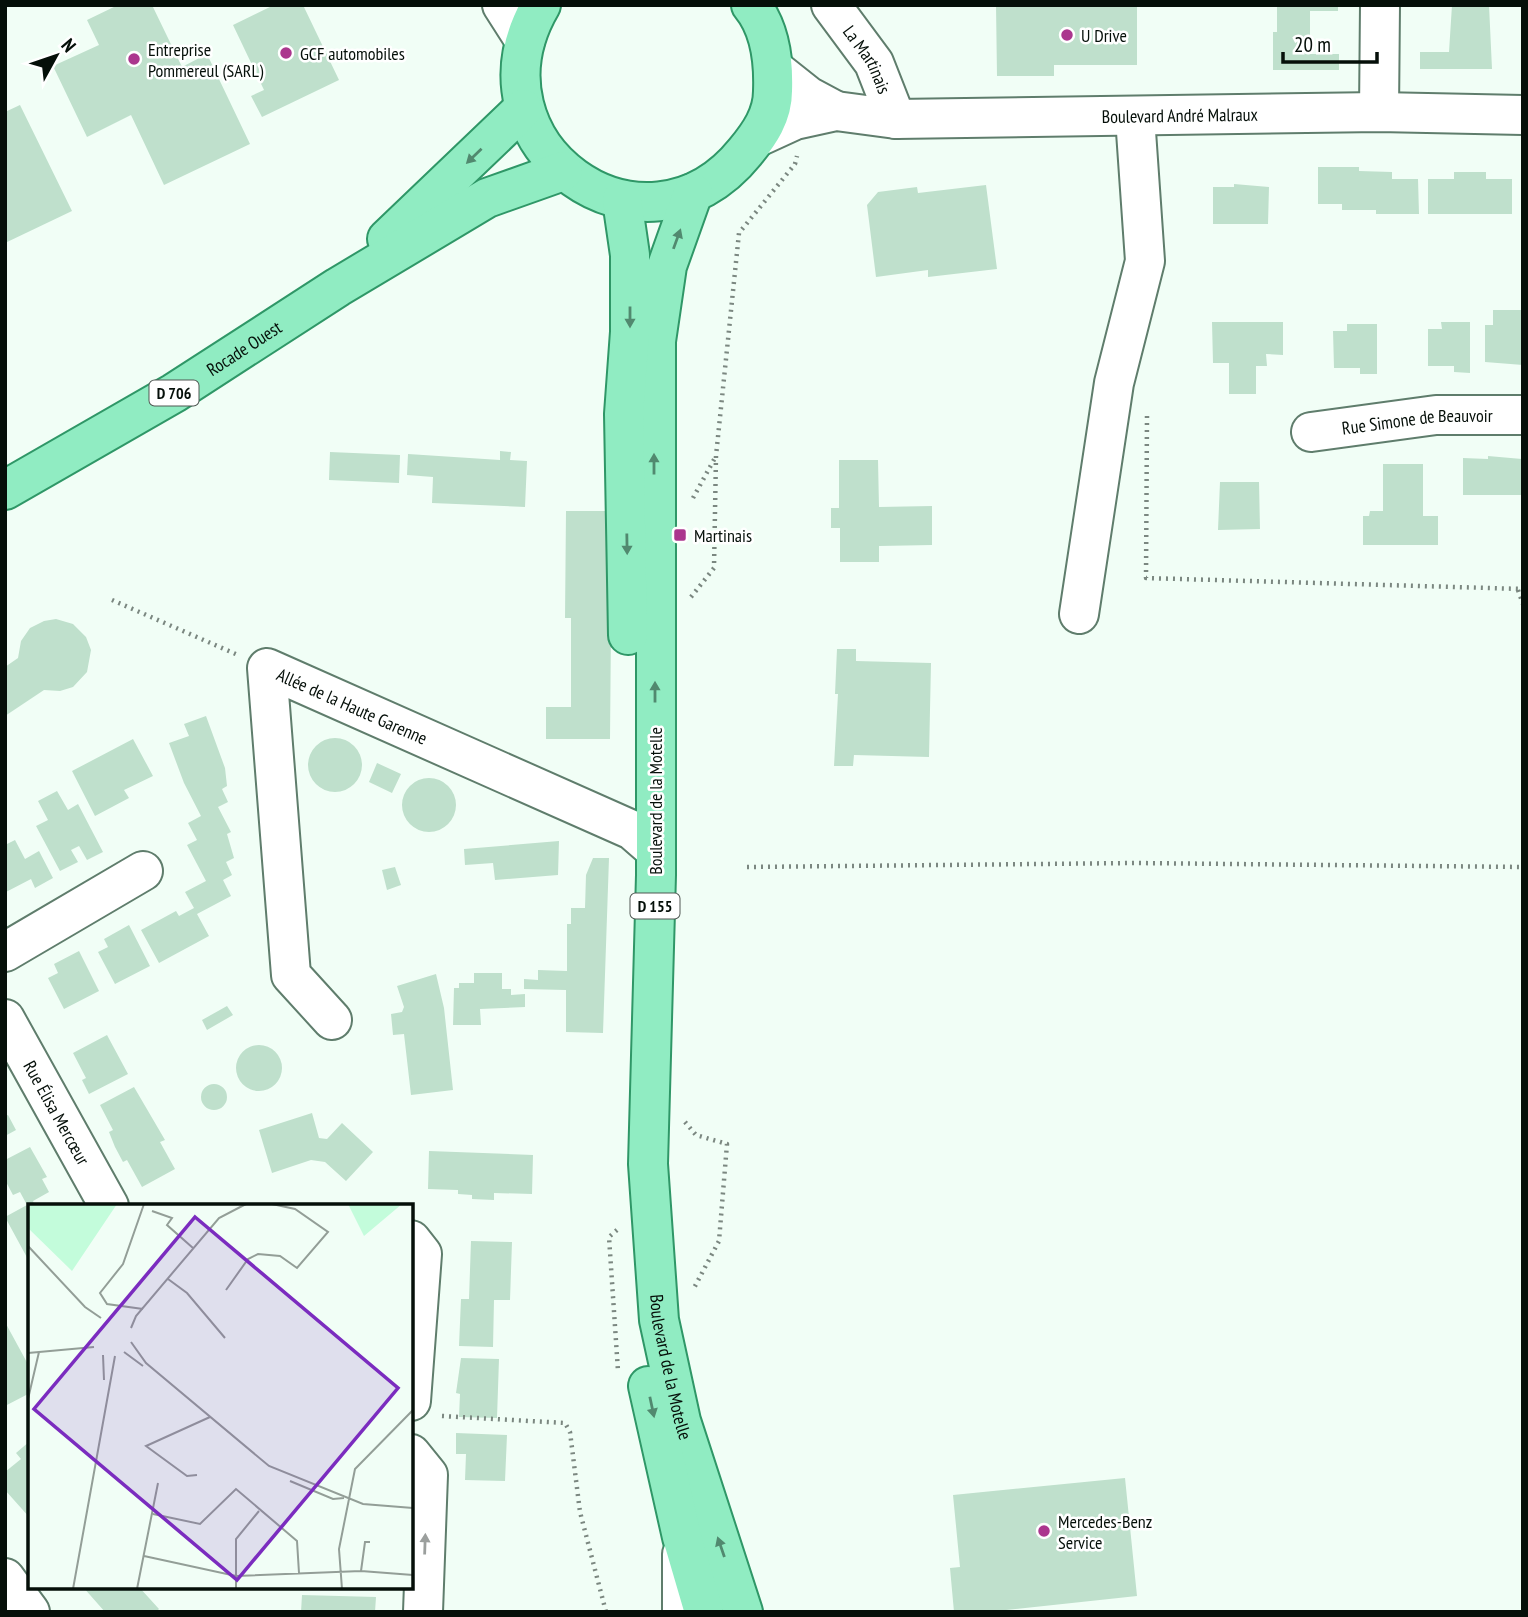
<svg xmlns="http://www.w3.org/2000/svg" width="1528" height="1617" font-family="'PT Sans Narrow',sans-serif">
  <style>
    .building { fill: #bfe0cc }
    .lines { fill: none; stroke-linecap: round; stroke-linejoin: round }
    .minor-casing { stroke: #5f7d6c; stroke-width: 42 }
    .major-casing { stroke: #2f9767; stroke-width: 42 }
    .path { stroke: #7b8780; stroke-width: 4.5; stroke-dasharray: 2 5; stroke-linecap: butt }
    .minor { stroke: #fff; stroke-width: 38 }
    .major { stroke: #90ecc2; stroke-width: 38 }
    .oneway { fill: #51896f }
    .oneway2 { fill: #9b9f9d }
    .poi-dot { fill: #ab368e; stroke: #fff; stroke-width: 2.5 }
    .labels { text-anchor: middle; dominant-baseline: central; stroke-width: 5; stroke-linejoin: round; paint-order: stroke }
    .shield { fill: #fff; stroke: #505753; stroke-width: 2 }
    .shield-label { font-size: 16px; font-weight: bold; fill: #050f09 }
    .poi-label { font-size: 18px; fill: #050f09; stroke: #fff; text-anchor: start }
    .street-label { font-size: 18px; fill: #050f09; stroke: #fff }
    .inset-road { fill: none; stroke: #939e97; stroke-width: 2 }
    .view { fill: #7b2cbf; fill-opacity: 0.15; stroke: #7b2cbf; stroke-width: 3.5 }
    .inset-edge { fill: none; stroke: #050f09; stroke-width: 3.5 }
  </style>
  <rect width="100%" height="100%" fill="#f1fef6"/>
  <path class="building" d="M118,5H152L182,67L207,54L250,144L164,185L131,115L87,137L53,66L99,45L87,20Z
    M274,5H303L339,80L262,117L251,96L264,90L233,25Z
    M996,5H1137V65H1054V76H997Z
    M1277,5H1338V11H1310V54H1339V70H1273V32H1277Z
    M1452,5H1489L1492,69H1420V52H1449Z
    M20,105L72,211L5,243V112Z
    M1318,167H1359V171L1392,172V179H1418L1419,214H1376V210H1342V204H1318Z
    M1454,172H1486V179H1512V214H1428V179H1454Z
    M1234,184L1269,187L1268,224H1213V187H1234Z
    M986,185L997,269L928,277V270L876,277L867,205L878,192L917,187L918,193Z
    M1493,310H1523V365L1485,362V325H1493Z
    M1212,322H1283V355L1266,354L1267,366H1256V394H1229V363H1213Z
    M1441,322H1470V373L1454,372V366H1428V329H1442Z
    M1347,324H1377V374H1360V368H1334L1333,331H1347Z
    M500,451L511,452L510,460L527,461L525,507L432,503L433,477L407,475L408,454L500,460Z
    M330,452L400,455L399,483L329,480Z
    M1488,456L1522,459V495H1463V458L1488,459Z
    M839,460H878L879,507L932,506V545L879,546V562H840V528H831V508H839Z
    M1383,464H1423V516H1438V545H1363V516H1369L1370,511H1383Z
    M1220,482H1259L1260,529L1218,530Z
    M566,511H612L610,739H546V707H571V618H565Z
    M56,619L73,624L86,637L91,650L87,672L73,687L60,691L44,690L5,716V667L18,658L21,641L30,628L44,621Z
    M837,649H856V661L931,663L929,757L854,755L853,766H834L838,694H835Z
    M206,716L225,768L227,786L222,789L228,802L218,807L231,832L227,834L234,858L226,862L232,875L223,880L231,896L197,914L209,936L159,963L141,930L176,911L179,916L194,908L185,892L206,881L187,845L197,840L188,823L201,816L184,783L169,743L189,736L184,724Z
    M308 765a27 27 0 1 1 54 0a27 27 0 1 1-54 0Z
    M133,739L153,776L124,790L129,798L95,816L72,771Z
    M377,763L401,774L392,793L369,782Z
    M402 805a27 27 0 1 1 54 0a27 27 0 1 1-54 0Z
    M57,791L68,810L78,804L103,852L87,860L79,846L71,850L78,862L60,871L36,826L48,820L38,801Z
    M15,840L25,859L39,851L53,878L35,888L31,879L6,892L5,845Z
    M559,841L558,875L495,880L493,863L465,865L464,849Z
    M593,858H609L603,1033L566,1032V990L524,989V979L538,980V970L567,971V924H571V908H585L586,875Z
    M395,867L401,885L387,890L382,870Z
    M129,925L150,966L115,984L98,952L108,947L104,939Z
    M79,951L99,991L64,1009L48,978L58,973L54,964Z
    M474,973H502V989H511V995L525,994V1007L480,1009L481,1025H453L454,988H459V983H474Z
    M436,974L444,1008L453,1090L411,1095L404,1034L393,1035L391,1014L402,1012L404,1007L397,986Z
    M227,1006L233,1015L207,1030L202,1020Z
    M107,1035L128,1074L89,1094L82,1080L86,1078L73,1053Z
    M236 1068a23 23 0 1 1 46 0a23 23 0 1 1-46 0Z
    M201 1097a13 13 0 1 1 26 0a13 13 0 1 1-26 0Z
    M134,1087L165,1140L160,1142L175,1169L142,1187L127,1160L123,1162L115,1147L109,1132L113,1130L100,1105Z
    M312,1113L319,1138L327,1139L342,1123L373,1152L346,1181L325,1162L311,1160L272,1173L259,1130Z
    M8,1115L16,1130L5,1136V1116Z
    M30,1147L47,1177L42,1179L49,1192L33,1201L35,1206H30V1263L5,1217L27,1205L20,1192L13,1195L5,1180V1160Z
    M429,1151L533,1155L532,1194L494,1193V1200L472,1199V1195L458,1194V1190L428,1189Z
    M471,1241L512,1242L510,1300H494L493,1347L459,1346L461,1299H469Z
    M5,1322L30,1368V1393L5,1406Z
    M461,1358L499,1359L497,1418L459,1417L460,1394L456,1393Z
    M456,1433L507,1435L505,1481L465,1480L466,1454H456Z
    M30,1441V1518L5,1490V1472L21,1459L16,1453Z
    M1125,1478L1137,1596L987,1612H954L950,1568L960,1567L953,1495Z
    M83,1587H139L159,1609L156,1612H105Z
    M302,1595L376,1597L375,1612H301Z"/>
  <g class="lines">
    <defs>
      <g id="minor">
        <path d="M502,5L525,41"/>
        <path id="s1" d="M831,5L874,63L896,119"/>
        <path d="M774,69L808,96L836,111"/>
        <path d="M1379,112L1380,5"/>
        <path id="s2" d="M758,137L795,120L836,111L896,119L1379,112L1523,115"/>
        <path id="s3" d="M1311,432L1436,415H1523"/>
        <path d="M1079,614L1114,383L1145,261L1135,117"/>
        <path d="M5,952L143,871"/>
        <path id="s4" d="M5,1019L109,1206"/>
        <path id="s5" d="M332,1020L291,975L267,668L632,830L655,850"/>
        <path d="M411,1240L422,1254L411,1401"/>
        <path d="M411,1454L428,1475L423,1612"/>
        <path d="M5,1578L30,1612"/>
        <path d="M682,1612V1554"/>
      </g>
      <g id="major">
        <path d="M541,5C459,145 644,277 745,152C760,134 773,115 773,91C774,63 770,28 751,5"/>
        <path id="s6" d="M693,193L667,266L656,341V875L648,1164L659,1320L681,1421L743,1612"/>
        <path d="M622,200L630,255V332L624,414L628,635"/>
        <path d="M387,239L523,109"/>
        <path id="s7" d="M5,490L174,393L338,287L487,198L563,171"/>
        <path d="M648,1386L682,1537L704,1612"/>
      </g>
    </defs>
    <use href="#minor" class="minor-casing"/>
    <use href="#major" class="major-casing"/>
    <path class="path" d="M1147,416L1146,578L1523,589
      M693,498L716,456
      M1518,590L1523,604
      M691,597L714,568L716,456L739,233L795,164L797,156
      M112,600L238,655
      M747,867L1135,863L1523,867
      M685,1122L696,1135L727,1144L719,1241L694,1288
      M617,1230L609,1237L618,1371
      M442,1416L565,1423L570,1432L580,1512L606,1612"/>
    <use href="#minor" class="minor"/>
    <use href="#major" class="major"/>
  </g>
  <defs><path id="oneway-solid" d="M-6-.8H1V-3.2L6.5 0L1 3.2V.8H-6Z" transform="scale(1.75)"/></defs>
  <g class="oneway">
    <use href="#oneway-solid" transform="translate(474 156) rotate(136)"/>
    <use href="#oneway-solid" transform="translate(677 239) rotate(-70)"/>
    <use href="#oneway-solid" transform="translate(630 317) rotate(90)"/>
    <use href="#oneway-solid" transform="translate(654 464) rotate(-90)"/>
    <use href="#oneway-solid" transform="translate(627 544) rotate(89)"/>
    <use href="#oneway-solid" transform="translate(655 692) rotate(-90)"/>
    <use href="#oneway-solid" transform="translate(652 1407) rotate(78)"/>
    <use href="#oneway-solid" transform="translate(721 1547) rotate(-109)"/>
  </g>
  <use class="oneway2" href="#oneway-solid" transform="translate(425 1544) rotate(-88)"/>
  <g class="poi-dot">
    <circle cx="1067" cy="35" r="7"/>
    <circle cx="286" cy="53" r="7"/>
    <circle cx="134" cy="59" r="7"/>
    <rect x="673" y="528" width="14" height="14" rx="3.5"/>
    <circle cx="1044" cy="1531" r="7"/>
  </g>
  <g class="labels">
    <g class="shield">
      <rect x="149.5" y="380.5" width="49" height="25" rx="5"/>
      <rect x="630.5" y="893.5" width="49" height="25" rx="5"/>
    </g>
    <g class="shield-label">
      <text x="174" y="393">D 706</text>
      <text x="655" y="906">D 155</text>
    </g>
    <g class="poi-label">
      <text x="1081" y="35">U Drive</text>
      <text x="148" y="49">Entreprise<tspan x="148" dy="21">Pommereul (SARL)</tspan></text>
      <text x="300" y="53">GCF automobiles</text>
      <text x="694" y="535">Martinais</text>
      <text x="1058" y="1521">Mercedes-Benz<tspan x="1058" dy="21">Service</tspan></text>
    </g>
    <g class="street-label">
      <text stroke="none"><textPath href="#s1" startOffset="66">La Martinais</textPath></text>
      <text stroke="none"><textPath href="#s2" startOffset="427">Boulevard André Malraux</textPath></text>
      <text stroke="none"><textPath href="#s7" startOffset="278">Rocade Ouest</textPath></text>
      <text stroke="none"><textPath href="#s3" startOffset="107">Rue Simone de Beauvoir</textPath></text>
      <text stroke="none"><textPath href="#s5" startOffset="462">Allée de la Haute Garenne</textPath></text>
      <text transform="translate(655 801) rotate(-90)">Boulevard de la Motelle</text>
      <text stroke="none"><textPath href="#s4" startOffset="107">Rue Élisa Mercœur</textPath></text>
      <text stroke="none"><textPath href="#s6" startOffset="1181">Boulevard de la Motelle</textPath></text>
    </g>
  </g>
  <g transform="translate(28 1204)">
    <rect width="385" height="385" fill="#f1fef6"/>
    <path d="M0,0H89L44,67L0,24ZM320,0H374L336,32Z" fill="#c3fcdb"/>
    <path class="inset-road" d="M124,7L144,14L139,21L165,44M0,42L57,103L73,114M140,75L159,89L197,134M198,86L220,55L230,50L252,52L269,64L300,28L267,5L244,0M115,105L79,100L72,89L95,60L116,0M103,124L108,112L191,14L218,0M103,138L118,159L241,262L335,300L385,304M96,148L115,162M0,149L66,143M75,151L76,176M0,195L11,148M169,271L159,272L118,242L182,213M262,277L305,295L316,294M125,310L172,320L208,285L269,337L271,369M116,352L208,372L333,367L385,371M333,367L337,338H342M45,385L87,152M109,385L130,279M208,385V335L231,307M314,385L311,345L327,265L385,206"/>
    <path class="view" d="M167,13L370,184L209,376L6,205Z"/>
    <rect width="385" height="385" class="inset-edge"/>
  </g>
  <rect width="1528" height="1617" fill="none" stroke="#050f09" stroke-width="14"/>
  <g transform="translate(56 56) rotate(50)" stroke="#ffffff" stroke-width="5" paint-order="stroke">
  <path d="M0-5L12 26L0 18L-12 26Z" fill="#050f09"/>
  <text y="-10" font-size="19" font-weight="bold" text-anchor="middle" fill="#050f09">N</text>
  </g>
  <path d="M1283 52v10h94v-10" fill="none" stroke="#050f09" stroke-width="3.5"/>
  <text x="1294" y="52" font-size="21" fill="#050f09" stroke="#ffffff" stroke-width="5" paint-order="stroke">20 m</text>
</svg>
